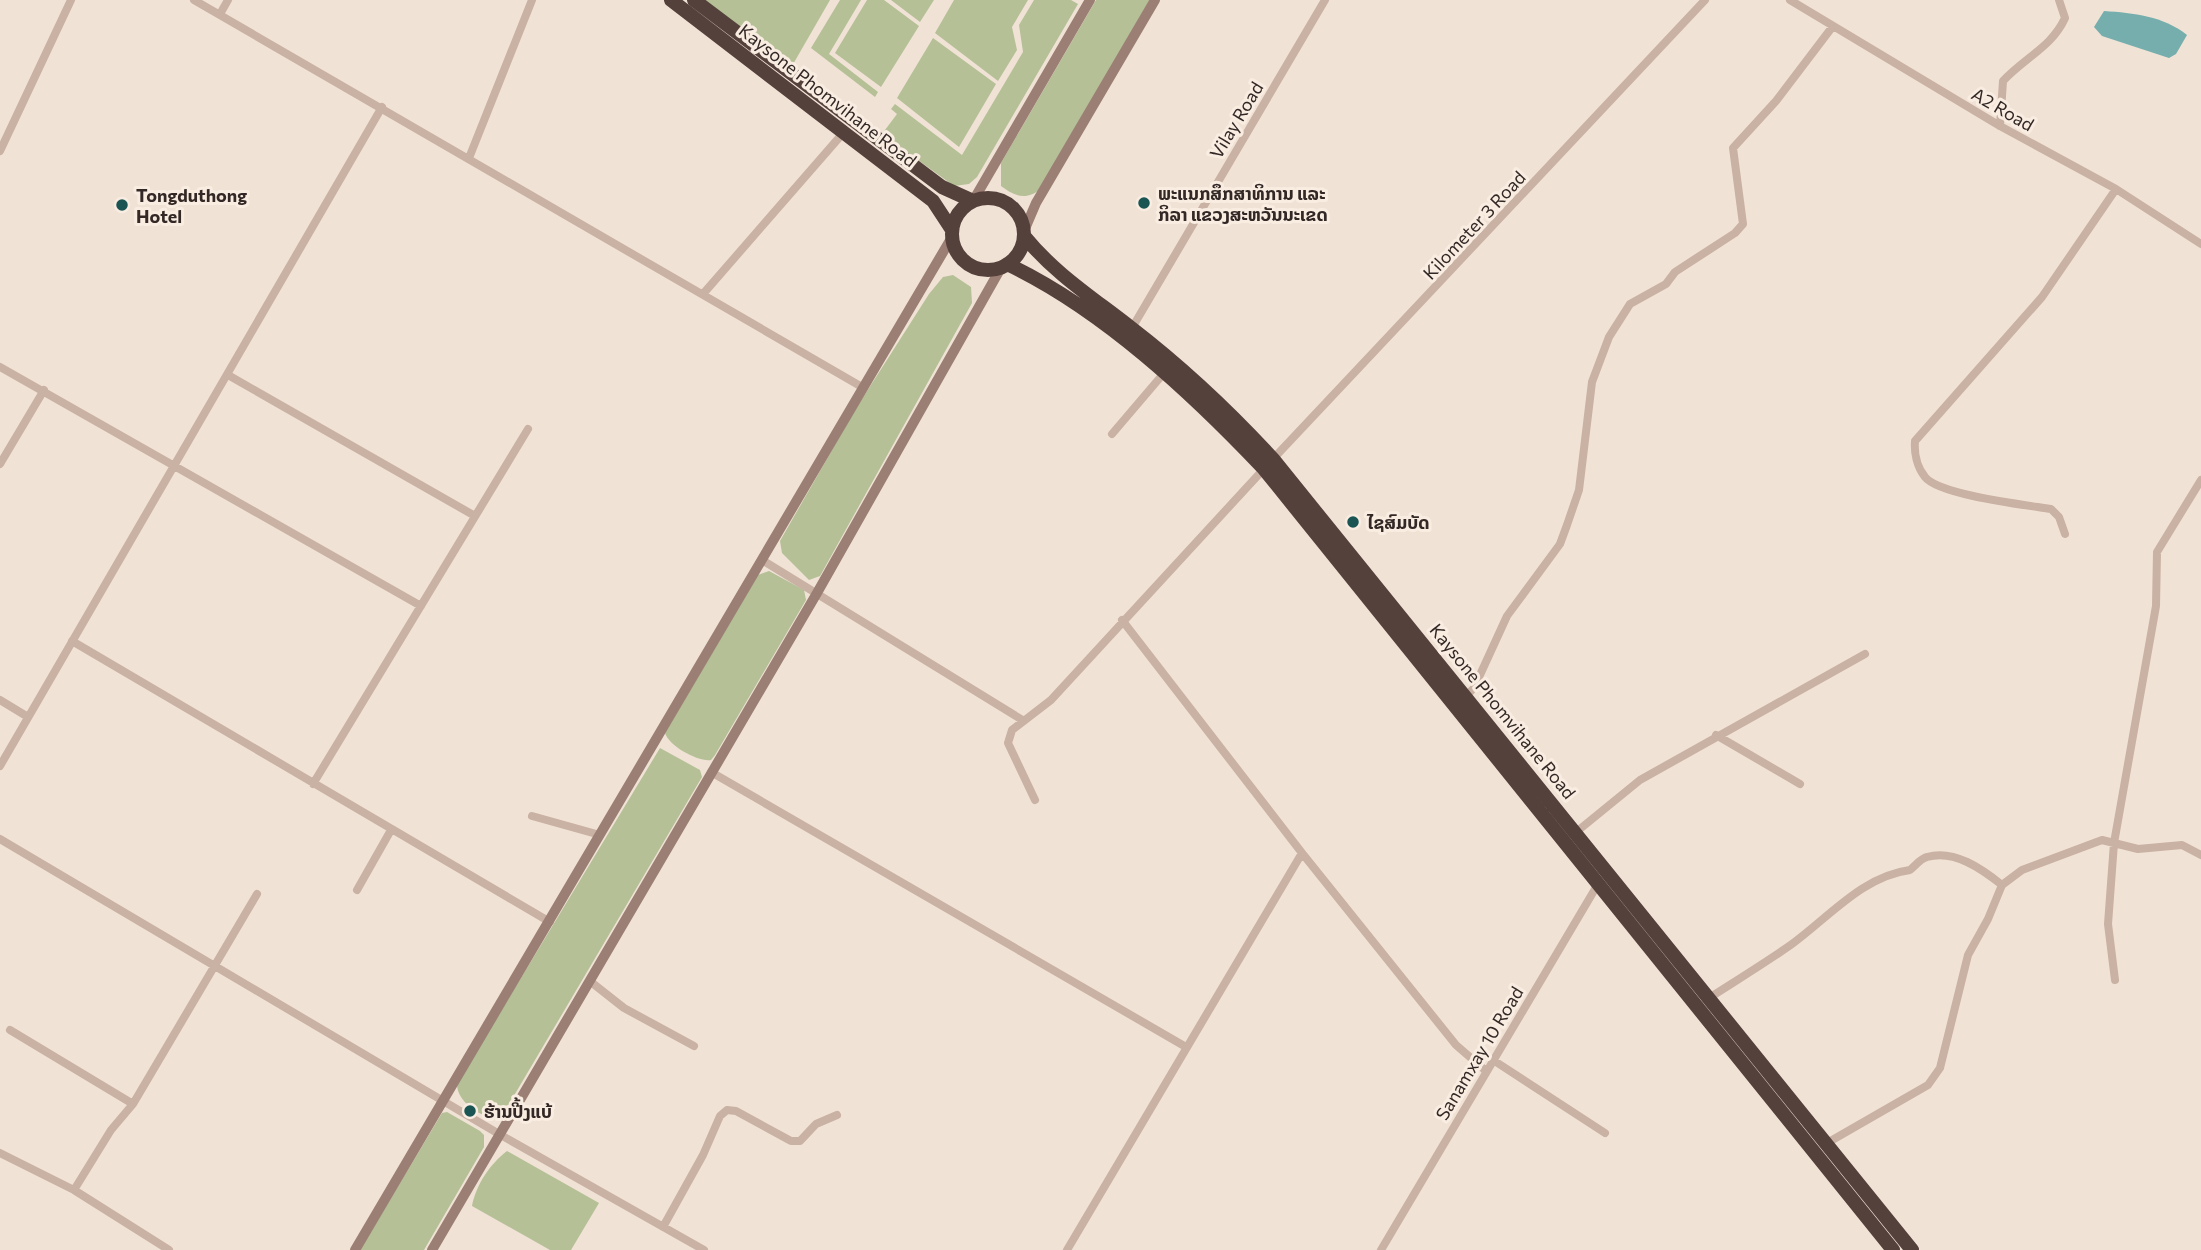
<svg xmlns="http://www.w3.org/2000/svg" width="2201" height="1250" font-family="Commissioner,'Noto Sans Lao',sans-serif">
  <style>
    .green { fill: #b5c097 }
    .water { fill: #75aeac }
    .lines { fill: none; stroke-linecap: round; stroke-linejoin: round }
    .street { stroke: #c9b1a3; stroke-width: 8 }
    .secondary { stroke: #9c7f74; stroke-width: 10 }
    .highway { stroke: #55413c; stroke-width: 14 }
    .poi-dot { fill: #1a5554; stroke: #f9ede2; stroke-width: 2.5 }
    .labels { text-anchor: middle; dominant-baseline: central; stroke-width: 6; stroke-linejoin: round; paint-order: stroke }
    .street-label { font-size: 18px; fill: #332825; stroke: #f9ede2 }
    .poi-label { font-size: 18px; font-weight: bold; fill: #332825; stroke: #f9ede2; text-anchor: start }
  </style>
  <rect width="100%" height="100%" fill="#f1e2d6"/>
  <path class="green" d="M704,0H830L792,66Z
    M840,0H861L829,54L878,92L875,97L811,48Z
    M867,0H884L919,26L881,87L835,53Z
    M891,0H934L920,22Z
    M954,0H1028L1012,27L1017,50L998,81L935,33Z
    M1034,0H1071L1078,4L977,177L969,184L954,186L882,134L897,114L891,109L895,104L962,155L1023,52L1019,25Z
    M1096,0H1150L1040,189C1027,201 1014,196 1001,186V163Z
    M933,38L996,84L959,147L897,98Z
    M953,275L971,287L972,303L820,576L809,580L782,553L780,541L855,410L929,294L943,277Z
    M769,571L804,590L806,600L715,755L711,760C698,762 669,746 665,733L758,575Z
    M660,748L700,770L702,777L502,1116L496,1120C479,1115 457,1102 457,1084Z
    M447,1112L480,1131L484,1135V1147L424,1250H360L442,1113Z
    M507,1151L599,1203L571,1250H550L472,1206C476,1185 490,1164 507,1151Z"/>
  <path class="water" d="M2104,11C2134,13 2163,16 2187,35L2176,54L2169,58L2102,36L2094,27Z"/>
  <g class="lines">
    <path class="street" d="M194,0L862,387
      M1790,0L2000,126L2116,189L2201,244
      M220,14L228,0
      M2000,126L2003,81C2024,58 2052,47 2065,18L2059,0
      M0,151L71,0
      M469,158L532,0
      M703,294L844,132
      M1132,328L1325,0
      M0,367L421,606
      M228,375L475,516
      M1112,434L1164,373
      M0,464L44,390
      M2065,534L2059,517L2051,509C2026,505 1939,495 1925,477C1917,467 1914,453 1915,441L2042,297L2116,189
      M762,560L1024,721
      M1122,620L1302,853L1456,1045L1486,1071
      M72,641L550,922
      M1465,697L1474,688L1507,616L1560,544L1567,525L1579,490L1592,382L1609,337L1630,304L1666,284L1675,272L1735,233L1743,224L1733,148L1776,101L1833,26
      M0,700L28,717
      M1716,735L1800,784
      M0,766L382,107
      M711,772L1186,1047
      M313,784L528,429
      M1035,800L1008,743L1012,730L1051,700L1273,459L1705,0
      M532,816L600,835
      M1575,833L1640,780L1865,654
      M0,839L499,1134L704,1250
      M357,890L391,830
      M2115,980L2108,924L2114,843L2156,606L2157,552L2201,480
      M591,982L624,1008L694,1046
      M1709,998C1737,980 1765,963 1792,944C1829,917 1863,876 1910,870C1915,866 1921,858 1927,857C1954,849 1982,869 2002,885
      M10,1030L133,1104L257,894
      M1493,1060L1605,1133
      M1827,1143L1928,1085L1940,1068L1968,955L1988,919L2002,885L2022,870L2102,840L2138,849L2182,845L2201,855
      M0,1153L74,1190L111,1130L133,1104
      M74,1190L169,1250
      M663,1227L703,1155L720,1116L727,1110L736,1111L791,1141H800L816,1124L837,1115
      M1067,1250L1302,853
      M1381,1250L1598,884"/>
    <path class="secondary" d="M973,201L1090,0
      M1024,231L1036,203L1155,0
      M355,1250L952,237
      M432,1250L817,593L1002,266"/>
    <path class="highway" d="M671,0L933,201L952,230
      M694,0L942,187L973,201
      M952 234a36 36 0 1 1 72 0a36 36 0 1 1-72 0Z
      M1024,236C1054,273 1093,298 1130,327C1182,367 1229,411 1273,459L1912,1250
      M1007,264C1102,309 1192,393 1264,469L1893,1250"/>
  </g>
  <g class="poi-dot">
    <circle cx="1144" cy="203" r="7"/>
    <circle cx="122" cy="205" r="7"/>
    <circle cx="1353" cy="522" r="7"/>
    <circle cx="470" cy="1111" r="7"/>
  </g>
  <g class="labels">
    <g class="street-label">
      <text transform="translate(828 95) rotate(38)">Kaysone Phomvihane Road</text>
      <text transform="translate(2003 109) rotate(30)">A2 Road</text>
      <text transform="translate(1236 120) rotate(-59)">Vilay Road</text>
      <text transform="translate(1474 225) rotate(-47)">Kilometer 3 Road</text>
      <text transform="translate(1503 711) rotate(51)">Kaysone Phomvihane Road</text>
      <text transform="translate(1479 1053) rotate(-59)">Sanamxay 10 Road</text>
    </g>
    <g class="poi-label">
      <text x="1158" y="193">ພະແນກສຶກສາທິການ ແລະ<tspan x="1158" dy="21">ກິລາ ແຂວງສະຫວັນນະເຂດ</tspan></text>
      <text x="136" y="195">Tongduthong<tspan x="136" dy="21">Hotel</tspan></text>
      <text x="1367" y="522">ໄຊສົມບັດ</text>
      <text x="484" y="1111">ຮ້ານປີ້ງແບ້</text>
    </g>
  </g>
</svg>
